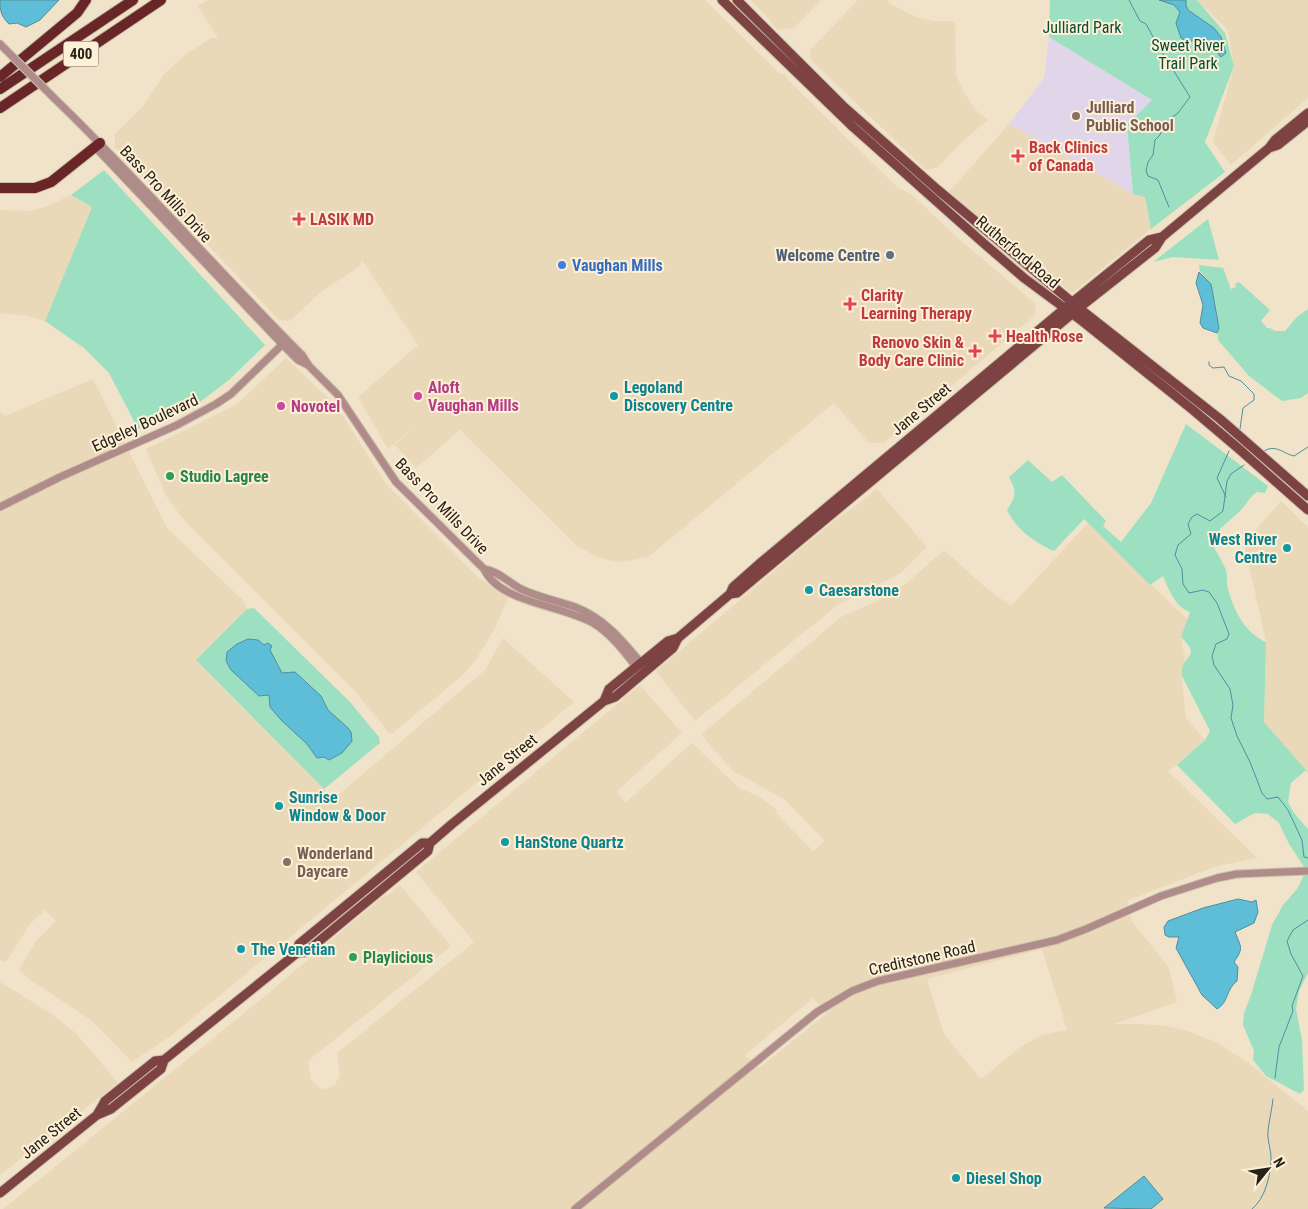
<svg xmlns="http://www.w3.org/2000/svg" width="1308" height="1209" font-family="'Roboto Condensed',sans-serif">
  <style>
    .built { fill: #ead9b9; fill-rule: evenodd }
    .education { fill: #e1d5e9 }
    .green { fill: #9de0c1 }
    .water { fill: #5fbed7; stroke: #4e8f9e }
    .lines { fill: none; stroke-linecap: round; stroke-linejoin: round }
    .stream { stroke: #4e8f9e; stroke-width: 1 }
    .minor-casing { stroke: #ccc0aa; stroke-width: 9 }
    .major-casing { stroke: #ccc0aa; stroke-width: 11 }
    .highway-casing { stroke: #ccc0aa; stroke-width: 12 }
    .minor { stroke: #af8b8a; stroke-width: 7 }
    .major { stroke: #7d4242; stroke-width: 9 }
    .highway { stroke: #692629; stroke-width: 10 }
    .minor-bridge-casing { stroke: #ccc0aa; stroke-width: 9; stroke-linecap: butt }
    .minor-bridge { stroke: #af8b8a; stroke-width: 7 }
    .education-dot { fill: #8d6e63; stroke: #fdf0d7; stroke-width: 2 }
    .health-dot { fill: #e0444e; stroke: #fdf0d7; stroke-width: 2 }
    .service-dot { fill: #5c6f8a; stroke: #fdf0d7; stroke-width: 2 }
    .shop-dot { fill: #3f7fe0; stroke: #fdf0d7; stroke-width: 2 }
    .hotel-dot { fill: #d1479c; stroke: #fdf0d7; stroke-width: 2 }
    .culture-dot { fill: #0f9aa8; stroke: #fdf0d7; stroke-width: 2 }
    .leisure-dot { fill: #2e9e5b; stroke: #fdf0d7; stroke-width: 2 }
    .labels { text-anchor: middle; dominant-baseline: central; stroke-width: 4; stroke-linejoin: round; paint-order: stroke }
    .shield { fill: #fdf0d7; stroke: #666051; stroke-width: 1 }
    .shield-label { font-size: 15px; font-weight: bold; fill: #262218 }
    .park-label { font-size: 16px; fill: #074d36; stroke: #fdf0d7 }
    .education-label { font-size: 16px; font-weight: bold; fill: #785e54; stroke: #fdf0d7; text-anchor: start }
    .health-label { font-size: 16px; font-weight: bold; fill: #be3a42; stroke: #fdf0d7; text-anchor: start }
    .street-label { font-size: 16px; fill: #262218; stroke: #fdf0d7 }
    .service-label { font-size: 16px; font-weight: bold; fill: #4e5e75; stroke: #fdf0d7; text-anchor: end }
    .shop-label { font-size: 16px; font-weight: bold; fill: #366cbe; stroke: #fdf0d7; text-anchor: start }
    .hotel-label { font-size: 16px; font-weight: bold; fill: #b23c85; stroke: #fdf0d7; text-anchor: start }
    .culture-label { font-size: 16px; font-weight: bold; fill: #0d838f; stroke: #fdf0d7; text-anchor: start }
    .leisure-label { font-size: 16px; font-weight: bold; fill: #27864d; stroke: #fdf0d7; text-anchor: start }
  </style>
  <rect width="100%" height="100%" fill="#f0e3ca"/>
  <path class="built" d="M208,0H705L780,74H785L788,80L899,189L910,193L960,240L1036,304L1035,315L884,443H869L834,403L648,557L619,562L600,558L578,547L465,435L461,429L416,468L395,445L420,423L388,449L358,397L418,345L362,260L359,267L322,291L290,321L279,320L115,147V134L143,106L164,74L185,55L211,38H218L198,6Z
    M751,0H821L794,28L777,30L769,19Z
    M858,0H887L890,4L916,17L934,21H955L956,74L963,91L975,109L988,120L964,140L938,167L926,170L811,60L810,50Z
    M1197,0H1308V98L1231,165L1213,142L1234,66L1228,30Z
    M1009,124L1133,194L1145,197L1151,229L1072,293L949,192Z
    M71,195L92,207L45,321L27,316L0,313V210L31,211L50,205Z
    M286,358L332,402L345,419L386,484L478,577L508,598L493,632L475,661L464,674L393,733H389L355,691L184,520L166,496L146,449L236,405Z
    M93,379L167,528L243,600L247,609L197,661L324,789L331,801L485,670L503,638L574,702L172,1035L132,1062L92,1021L29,979L19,970L36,941L56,921L45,910L30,924L6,962L0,960V411L5,416Z
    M875,489L878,490L927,547L901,573L839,604L695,721L656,671L830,524L868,497Z
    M1281,501L1308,527V774L1264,722L1266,642L1244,543Z
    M1088,523L1188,620L1181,637L1185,660L1181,671L1186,718L1205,740L1177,765L1168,771L1257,858L1214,867L1127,901L1131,920L1169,968L1177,1002L1114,1024H1141L1166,1026L1185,1030L1216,1042L1247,1062L1308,1111V1209H3L254,1005L386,894L387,896L393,892L392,890L400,885L451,946L308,1061L311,1080L322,1090L334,1086L340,1076L337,1053L474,942L416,872L640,685L682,733L617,791L625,803L692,743L739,788L760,797L778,811L776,813L813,851L825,841L784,799L733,771L707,742L702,734L841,617L879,600L907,583L944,550L985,587L1011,606ZM1042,949L1067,1030L1042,1035L1020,1047L981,1079L944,1034L927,979ZM813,998L826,1014L759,1068L745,1055Z
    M0,982L50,1013L76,1033L118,1083L0,1175Z"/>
  <path class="education" d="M1049,37L1152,100L1127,125L1133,194L1009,124L1044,78Z"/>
  <path class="green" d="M1050,0H1197L1225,33L1234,66L1205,142L1225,172L1151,229L1145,197L1133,194L1127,125L1152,100L1049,37Z
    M104,170L265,345L229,380L196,405L138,429L109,373L84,348L45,321L92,207L71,195Z
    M1208,219L1219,260L1173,257L1153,262Z
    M1199,265L1223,268L1231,289L1236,287L1235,284L1239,282L1270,310L1261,321L1267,328H1270L1275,331H1285L1297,317L1308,309V393L1301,398L1282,401L1249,376L1218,340L1216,312L1211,284L1200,271Z
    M1186,424L1268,486L1265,493L1257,492C1250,496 1247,504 1241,510C1230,521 1218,528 1211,542C1216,551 1222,561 1226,570C1228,577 1226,583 1228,589C1234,611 1245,633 1266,642L1264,722L1306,770L1291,783L1288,802L1294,813L1308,829V973L1299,991L1296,1009L1302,1040L1304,1090L1300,1094L1266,1076L1253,1060L1254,1051L1243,1025L1244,1013L1251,995L1272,925L1283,905L1297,889L1304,875V867L1289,844L1279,823L1268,814L1255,813L1235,824L1177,765L1205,740L1210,731L1182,676C1180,662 1189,660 1191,652C1191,647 1184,640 1181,637L1190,612C1175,607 1169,590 1163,576L1150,585L1084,519L1054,551C1035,543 1016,529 1007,510C1016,496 1017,492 1009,477L1028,460L1052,482L1062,475L1106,521L1103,526L1121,542L1151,503Z
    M254,608L350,702L379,737L380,743L324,789L196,660L247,609Z"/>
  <path class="water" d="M0,0H59L40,20L26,27L17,23L9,24C1,16 0,11 0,0Z
    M1159,0H1186V5L1188,10L1214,28L1221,37L1226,53L1221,57L1209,43L1200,39L1188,42L1181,38L1176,23L1180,12L1174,5Z
    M1199,272L1211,284L1219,328L1217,333L1203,328L1200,323L1203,305L1196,283Z
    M248,639L258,640L264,645L268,643L272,646L270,650L282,673L295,672L321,696L328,710L348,728L351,732L352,741L342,753L329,760L324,757L317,758L307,744L281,720L270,707L269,695L259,696L231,670L226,661L227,652L237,644Z
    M1238,899L1252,902L1256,900L1258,912L1254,923L1235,932C1241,947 1244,948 1234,962L1238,967L1237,981C1226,989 1229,1002 1217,1009L1202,995L1176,948L1179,937H1169L1165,935L1164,927L1168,921L1203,908Z
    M1144,1176L1163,1199L1151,1209L1104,1208Z"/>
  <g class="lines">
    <path class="stream" d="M1129,0L1140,21L1146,24L1157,44L1190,97L1178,113L1163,124L1160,135L1155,140L1153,155L1148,162L1146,171L1148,176L1158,180L1169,207
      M1209,362V365L1213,368L1224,367L1229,376L1241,381L1254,394V400L1243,408L1240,429
      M1264,451C1276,444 1282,453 1294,456L1308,447
      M1244,465L1231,474L1227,481L1223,511L1210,521L1197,514L1192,517L1188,524L1191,534L1178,545L1175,555L1182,569L1183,584L1189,593L1203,590L1209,592L1217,603L1229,634L1227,639L1216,644L1212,656L1214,665L1230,689L1233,705L1231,718L1237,736L1250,762L1262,793L1267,799L1278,797L1288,810L1302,840L1304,857L1308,858
      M1226,497L1217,478L1229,451
      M1275,1078L1279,1047L1293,1011L1292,1006L1303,976L1291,954L1287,941L1293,930L1308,920
      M1252,1209C1265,1199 1271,1175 1271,1158C1271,1149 1267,1140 1268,1131C1269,1120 1272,1110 1273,1099"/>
    <defs>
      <path id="minor" d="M0,44L5,49
        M55,99C141,182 218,271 302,355L309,366L338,395L396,482L484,569C499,603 563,605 593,623C611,634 624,651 636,667
        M96,148L282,344L298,360L308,365
        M0,507L60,477L177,425L216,404L231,394L287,340
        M484,569C498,571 508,582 521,589C538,597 557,601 575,607C607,619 626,645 647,670
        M575,1209L817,1012L852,991L878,981L1057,940L1086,929L1161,896L1217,878L1237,874L1308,871"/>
      <path id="major" d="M722,0L853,127L981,241L1024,278L1082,321L1193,410L1239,449L1308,510
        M737,0L842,105L938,190L1079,308L1220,419L1308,496
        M1269,148L1278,145L1308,121
        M730,594L737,593L1079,308L1155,248L1162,237L1269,148L1275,140L1308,113
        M604,701L609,689L668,641L678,638L730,594L733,587L759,564L1064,309L1149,240L1162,237
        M297,953L299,944L422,843H430
        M97,1115L105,1101L155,1061L164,1060
        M0,1193L97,1115L111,1109L161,1069L164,1060L297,953L306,952L428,851L430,843L452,824L604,701L615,697L673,648L678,638"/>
      <path id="highway" d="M0,77L77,13L86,0
        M0,89L133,0
        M0,108L161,0
        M0,188H35L51,182L100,143"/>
    </defs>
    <use href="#minor" class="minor-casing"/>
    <use href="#major" class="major-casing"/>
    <use href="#highway" class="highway-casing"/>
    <use href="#minor" class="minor"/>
    <use href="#major" class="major"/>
    <use href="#highway" class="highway"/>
    <defs>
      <path id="minor-bridge" d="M5,49L55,99"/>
    </defs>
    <use href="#minor-bridge" class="minor-bridge-casing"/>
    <use href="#minor-bridge" class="minor-bridge"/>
  </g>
  <g class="education-dot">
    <circle cx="1076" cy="116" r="5"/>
    <circle cx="287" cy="862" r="5"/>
  </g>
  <g class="health-dot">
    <path d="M1015.5 148.5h5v5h5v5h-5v5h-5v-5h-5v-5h5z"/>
    <path d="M296.5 211.5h5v5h5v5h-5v5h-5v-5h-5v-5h5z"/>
    <path d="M847.5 296.5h5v5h5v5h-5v5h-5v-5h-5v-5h5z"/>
    <path d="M992.5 328.5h5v5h5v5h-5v5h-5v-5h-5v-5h5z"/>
    <path d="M972.5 343.5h5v5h5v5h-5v5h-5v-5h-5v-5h5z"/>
  </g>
  <circle class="service-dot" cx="890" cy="255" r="5"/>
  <circle class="shop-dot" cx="562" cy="265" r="5"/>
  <g class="hotel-dot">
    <circle cx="418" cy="396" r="5"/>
    <circle cx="281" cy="406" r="5"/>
  </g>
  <g class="culture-dot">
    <circle cx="614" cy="396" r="5"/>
    <circle cx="1287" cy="548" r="5"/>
    <circle cx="809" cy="590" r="5"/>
    <circle cx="279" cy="806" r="5"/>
    <circle cx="505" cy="842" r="5"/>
    <circle cx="241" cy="949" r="5"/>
    <circle cx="956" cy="1178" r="5"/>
  </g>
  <g class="leisure-dot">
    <circle cx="170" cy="476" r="5"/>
    <circle cx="353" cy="957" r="5"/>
  </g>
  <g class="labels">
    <rect class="shield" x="63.5" y="41.5" width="35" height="25" rx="4"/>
    <g class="shield-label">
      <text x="81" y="54">400</text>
    </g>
    <g class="park-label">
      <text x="1082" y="27">Julliard Park</text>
      <text x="1188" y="45">Sweet River<tspan x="1188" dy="18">Trail Park</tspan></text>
    </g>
    <g class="education-label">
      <text x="1086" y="107">Julliard<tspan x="1086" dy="18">Public School</tspan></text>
      <text x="297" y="853">Wonderland<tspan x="297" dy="18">Daycare</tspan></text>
    </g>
    <g class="health-label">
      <text x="1029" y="147">Back Clinics<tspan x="1029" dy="18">of Canada</tspan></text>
      <text x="310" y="219">LASIK MD</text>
      <text x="861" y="295">Clarity<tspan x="861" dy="18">Learning Therapy</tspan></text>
      <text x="1006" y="336">Health Rose</text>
      <text x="964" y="342" text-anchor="end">Renovo Skin &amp;<tspan x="964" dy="18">Body Care Clinic</tspan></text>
    </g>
    <g class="street-label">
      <text transform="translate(166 194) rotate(47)">Bass Pro Mills Drive</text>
      <text transform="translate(1018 252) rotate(40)">Rutherford Road</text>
      <text transform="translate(921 409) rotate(-40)">Jane Street</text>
      <text transform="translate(145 423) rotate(-25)">Edgeley Boulevard</text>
      <text transform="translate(442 506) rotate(46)">Bass Pro Mills Drive</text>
      <text transform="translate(507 760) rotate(-39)">Jane Street</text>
      <text transform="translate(922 958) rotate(-13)">Creditstone Road</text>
      <text transform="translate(51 1133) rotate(-39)">Jane Street</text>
    </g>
    <g class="service-label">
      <text x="880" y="255">Welcome Centre</text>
    </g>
    <g class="shop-label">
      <text x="572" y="265">Vaughan Mills</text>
    </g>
    <g class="hotel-label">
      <text x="428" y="387">Aloft<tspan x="428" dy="18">Vaughan Mills</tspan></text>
      <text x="291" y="406">Novotel</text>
    </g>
    <g class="culture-label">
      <text x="624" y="387">Legoland<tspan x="624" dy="18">Discovery Centre</tspan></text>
      <text x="1277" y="539" text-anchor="end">West River<tspan x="1277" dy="18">Centre</tspan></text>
      <text x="819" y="590">Caesarstone</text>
      <text x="289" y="797">Sunrise<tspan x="289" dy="18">Window &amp; Door</tspan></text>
      <text x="515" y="842">HanStone Quartz</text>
      <text x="251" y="949">The Venetian</text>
      <text x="966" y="1178">Diesel Shop</text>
    </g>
    <g class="leisure-label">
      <text x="180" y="476">Studio Lagree</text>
      <text x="363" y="957">Playlicious</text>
    </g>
  </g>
  <g transform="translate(1268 1169) rotate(60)" stroke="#fdf0d7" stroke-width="4" paint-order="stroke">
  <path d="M0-4L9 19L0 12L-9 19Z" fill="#262218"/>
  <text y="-8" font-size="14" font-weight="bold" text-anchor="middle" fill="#262218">N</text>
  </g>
</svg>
